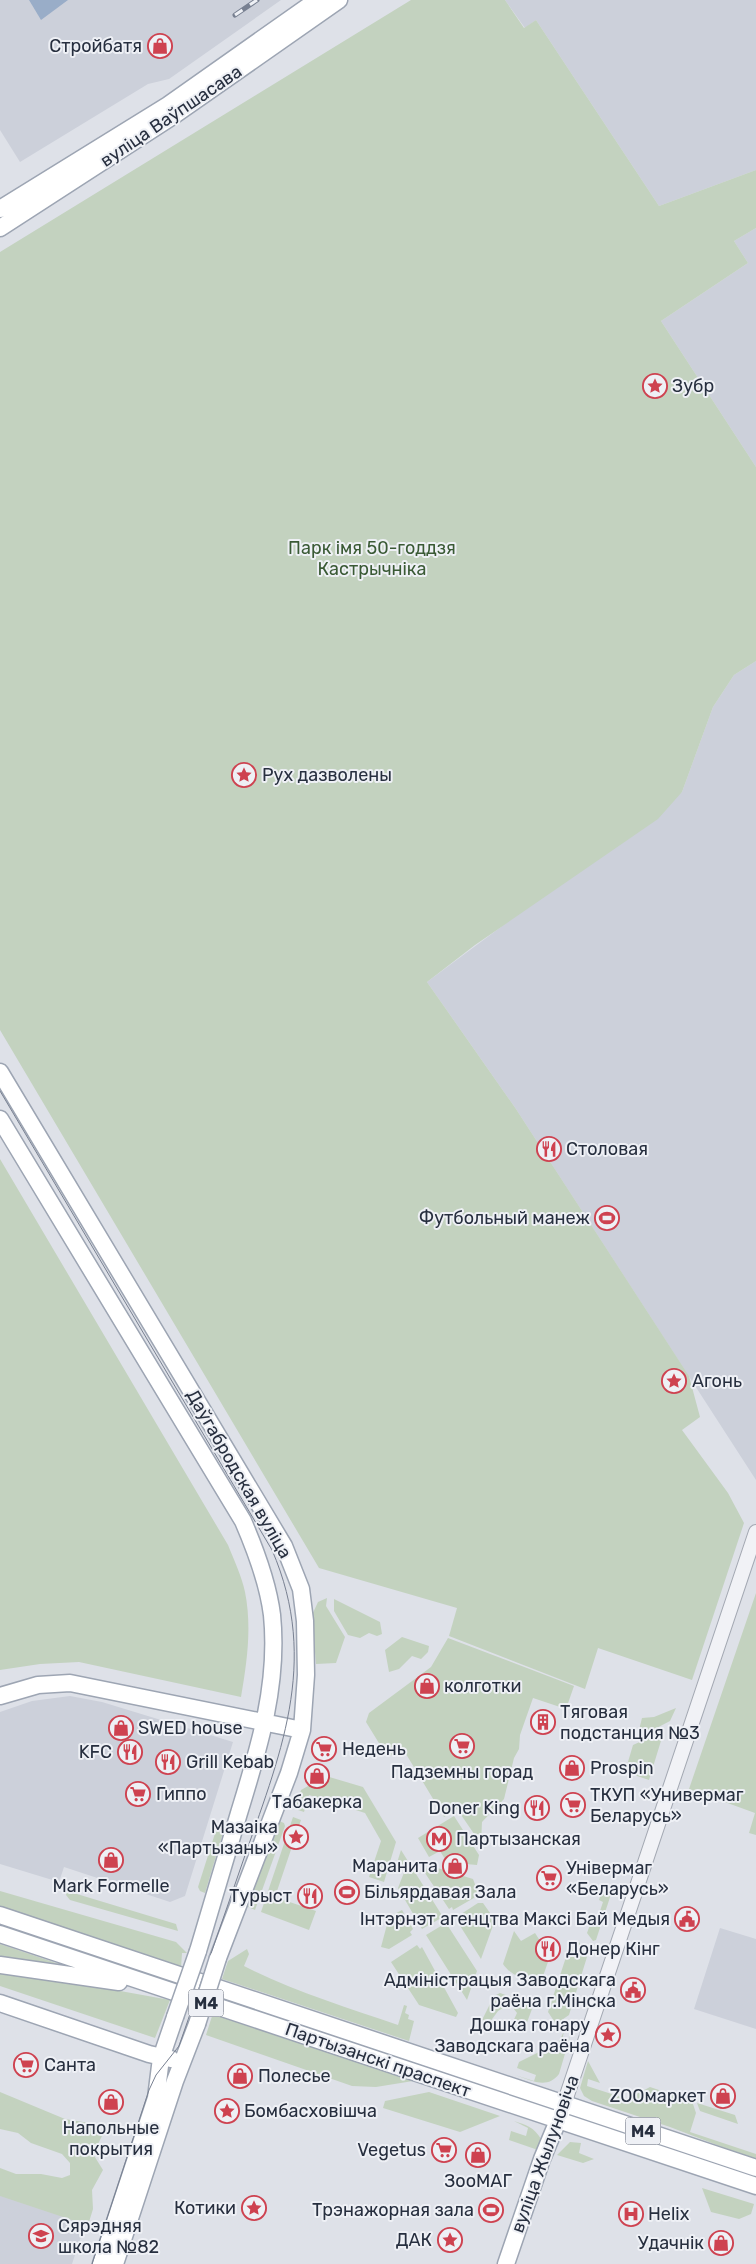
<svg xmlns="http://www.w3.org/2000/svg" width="756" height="2264" font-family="Rubik,sans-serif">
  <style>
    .built { fill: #ccd0da }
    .green { fill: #c3d2bf }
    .water { fill: #99adc8 }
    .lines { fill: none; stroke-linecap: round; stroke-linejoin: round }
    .minor-casing { stroke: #a3a8b2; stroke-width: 16 }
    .major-casing { stroke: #9da5b3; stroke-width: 19 }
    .minor { stroke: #f1f2f6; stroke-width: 14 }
    .major { stroke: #fff; stroke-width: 16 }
    .tram { stroke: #788091; stroke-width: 1 }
    .rail-casing { stroke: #788091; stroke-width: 5 }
    .rail { stroke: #eef0f5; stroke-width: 3; stroke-dasharray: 9; stroke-linecap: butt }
    .major-bridge-casing { stroke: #9da5b3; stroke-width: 19; stroke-linecap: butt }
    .major-bridge { stroke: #fff; stroke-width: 16 }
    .labels { text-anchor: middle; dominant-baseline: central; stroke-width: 4; stroke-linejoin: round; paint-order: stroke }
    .shield { fill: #eef0f5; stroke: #636976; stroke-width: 1 }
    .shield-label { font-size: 16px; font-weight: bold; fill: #272f3f }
    .poi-label { font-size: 18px; fill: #272f3f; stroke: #eef0f5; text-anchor: start }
    .street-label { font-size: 18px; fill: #272f3f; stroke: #eef0f5 }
    .park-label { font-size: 18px; fill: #3a5a35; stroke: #eef0f5 }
  </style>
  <rect width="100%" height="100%" fill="#dee1e8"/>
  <path class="built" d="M0,0H281L169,79L148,84L20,162L0,130Z
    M505,0H756V170L659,206L536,20L525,28Z
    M756,228V467L661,321L748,263L734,241Z
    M756,661V1480L516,1109L427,982L682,792L713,707L734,675Z
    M70,1696L102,1702L233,1742L185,1896L170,1902L64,1867L59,1882L0,1864V1712L32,1701Z
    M720,1928L756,1939V2029L694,2009Z
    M0,2180L90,2209L72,2264H0Z"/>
  <path class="green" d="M411,0H505L524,28L536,20L659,206L756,170V228L734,241L748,263L661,321L756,467V661L734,675L713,707L682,792L658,819L475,945L427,982L516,1109L689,1376L700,1417L682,1430L728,1493L744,1523L692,1680L598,1648L585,1689L449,1636L457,1608L319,1568L0,1030V252Z
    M0,1159L228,1545C234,1560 242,1577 245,1592C252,1627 247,1662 241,1697L79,1662L40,1664L0,1670Z
    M756,1593V1835L749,1833L755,1813L689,1789Z
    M327,1598L326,1606L345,1637L336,1663L316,1664L312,1615L318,1602Z
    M334,1599L380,1622L382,1634L377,1636L369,1633L360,1638L348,1635L334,1611Z
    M402,1637L429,1646L428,1652L421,1659L412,1656L399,1669L389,1672L385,1650Z
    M448,1638L574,1686L566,1709L533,1698L520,1735L519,1749L514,1758L504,1799L482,1822L481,1844L457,1809L444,1817L403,1749L390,1756L385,1753L366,1722L369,1713L431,1667Z
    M676,1708L670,1721L647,1733L639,1730L642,1718L654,1717Z
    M664,1731L649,1780L625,1772L633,1745Z
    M326,1776L363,1787L396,1842L384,1882L369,1877L381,1841L365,1813L309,1795L304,1812L295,1809L301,1790Z
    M454,1816L479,1855L477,1865L466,1864L461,1857L455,1861L452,1855L445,1859L440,1851L429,1857L418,1838Z
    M293,1817L301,1820L275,1897L316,1911L309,1930L261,1912Z
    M279,1821L284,1823L285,1826L255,1910L246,1906Z
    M218,1824L225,1826L205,1893L200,1891L198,1887Z
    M401,1850L443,1917L422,1929L398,1888L405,1870L396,1866Z
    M431,1866L473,1879L479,1895L453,1910L452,1907L449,1909L423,1870Z
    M607,1886L613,1888L596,1940L593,1941L587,1933L591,1922L596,1923L603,1902L599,1900L602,1890H605Z
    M0,1891L176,1942L187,1953H182L181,1968L0,1907Z
    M67,1891L176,1924L178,1931L70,1900L66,1895Z
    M478,1903H483L495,1920L481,1959L457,1921L459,1919L458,1916Z
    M402,1910L413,1929L410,1932L412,1935L389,1949L381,1947L389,1917Z
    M446,1923L477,1971L467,2000L426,1935Z
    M514,1931L521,1941L535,1933L544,1947L555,1942L542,1979C527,1982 512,1977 503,1964Z
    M579,1942L587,1957L569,2015L556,2024L548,2012L569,1948Z
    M0,1944L68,1967L0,1957Z
    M417,1945L420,1949L422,1947L458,2013L456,2017L419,2005L391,1962Z
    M247,1949L249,1954L244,1966C293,1991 346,2007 398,2025L404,2005L407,2006L405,2013L409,2015L408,2019L414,2021L409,2041L222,1979L228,1961Z
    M0,1971H10L170,2000L155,2038L0,1986Z
    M500,1993L525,2002L532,2009L523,2033L510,2028L517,2013L510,2004L498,2011L490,2022L482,2020L494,1996Z
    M213,2013L413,2081L376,2087L352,2086L206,2035Z
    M572,2030L559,2074C547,2090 531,2080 515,2075L534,2081L536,2075L517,2068L519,2062L559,2042L564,2031L561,2046L566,2048Z
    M588,2061L600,2083L588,2079L587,2086L627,2099L650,2087L692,2101L696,2113L690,2132L756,2154V2160L670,2127L592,2101L584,2096L580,2088Z
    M0,2092L65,2119L95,2124L103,2134L93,2154L103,2170L92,2190L93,2209L89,2222H78L0,2196V2168L16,2174H41L62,2178L70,2175V2163L62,2154L31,2143L18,2133L0,2129Z
    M429,2092L500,2116L460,2132L383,2108L385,2101Z
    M697,2103L735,2115L738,2124L700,2111Z
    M514,2121C526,2125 534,2127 541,2139L538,2150L509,2140L511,2131L526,2136L528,2128Z
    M570,2142L581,2143L579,2153L594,2159L583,2163L557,2155Z
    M702,2188L754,2204L751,2214L739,2219L711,2212Z"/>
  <path class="water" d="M29,0H68L41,20Z"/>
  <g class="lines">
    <defs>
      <path id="minor" d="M564,2104L756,1532"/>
      <path id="major" d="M0,209L168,105L317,0
        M0,228L176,114L339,0
        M0,1072L284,1546L301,1589L305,1621L306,1675L302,1730L289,1773L218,1958
        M0,1119L243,1521C256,1551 268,1583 272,1615C279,1684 259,1748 239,1813C225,1859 212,1905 198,1951
        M0,1696L38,1685L70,1683L302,1730
        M0,1915L756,2168
        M0,1934L756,2186
        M0,1965L119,1982
        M0,2003L149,2054L171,2059
        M101,2264L156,2098L161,2058L175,2017
        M115,2264L175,2081L197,2024
        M506,2264L542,2159L562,2111"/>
    </defs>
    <use href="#minor" class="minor-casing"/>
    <use href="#major" class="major-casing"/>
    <use href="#minor" class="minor"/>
    <use href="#major" class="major"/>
    <path class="tram" d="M0,1091L272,1550C321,1663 279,1757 242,1864C221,1925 200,1985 179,2046L156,2075L149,2090L92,2264"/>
    <defs>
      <path id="rail" d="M235,15L257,0"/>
    </defs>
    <use href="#rail" class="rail-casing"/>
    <use href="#rail" class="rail"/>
    <defs>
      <path id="major-bridge" d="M175,2017L198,1951
        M197,2024L218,1958"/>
    </defs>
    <use href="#major-bridge" class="major-bridge-casing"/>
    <use href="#major-bridge" class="major-bridge"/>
  </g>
  <defs>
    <symbol id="shop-ring" viewBox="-11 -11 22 22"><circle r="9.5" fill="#eef0f5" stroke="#ce4250" stroke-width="1.5"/><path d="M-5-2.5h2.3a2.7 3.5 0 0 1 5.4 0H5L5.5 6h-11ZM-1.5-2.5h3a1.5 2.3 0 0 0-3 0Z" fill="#ce4250"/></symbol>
    <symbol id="sight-ring" viewBox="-11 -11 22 22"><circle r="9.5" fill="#eef0f5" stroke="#ce4250" stroke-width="1.5"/><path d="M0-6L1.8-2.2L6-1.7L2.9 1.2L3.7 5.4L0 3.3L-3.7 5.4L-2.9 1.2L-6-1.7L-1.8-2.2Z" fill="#ce4250"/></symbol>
    <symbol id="restaurant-ring" viewBox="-11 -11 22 22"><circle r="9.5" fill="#eef0f5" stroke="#ce4250" stroke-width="1.5"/><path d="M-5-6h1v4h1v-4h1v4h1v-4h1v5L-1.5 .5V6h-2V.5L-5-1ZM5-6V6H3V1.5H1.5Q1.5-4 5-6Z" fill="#ce4250"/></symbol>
    <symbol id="stadium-ring" viewBox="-11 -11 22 22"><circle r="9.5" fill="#eef0f5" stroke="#ce4250" stroke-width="1.5"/><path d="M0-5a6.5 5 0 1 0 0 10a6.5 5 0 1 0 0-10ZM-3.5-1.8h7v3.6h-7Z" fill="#ce4250"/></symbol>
    <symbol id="building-ring" viewBox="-11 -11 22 22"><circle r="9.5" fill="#eef0f5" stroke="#ce4250" stroke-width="1.5"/><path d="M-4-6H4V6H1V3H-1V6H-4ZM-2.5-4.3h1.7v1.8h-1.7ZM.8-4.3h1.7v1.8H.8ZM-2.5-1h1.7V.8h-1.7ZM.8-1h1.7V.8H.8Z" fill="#ce4250"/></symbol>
    <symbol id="supermarket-ring" viewBox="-11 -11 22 22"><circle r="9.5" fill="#eef0f5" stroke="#ce4250" stroke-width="1.5"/><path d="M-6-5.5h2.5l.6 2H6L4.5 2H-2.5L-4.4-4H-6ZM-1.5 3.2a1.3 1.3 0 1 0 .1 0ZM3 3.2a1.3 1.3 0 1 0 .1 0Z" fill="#ce4250"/></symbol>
    <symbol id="metro-ring" viewBox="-11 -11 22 22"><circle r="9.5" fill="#eef0f5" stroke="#ce4250" stroke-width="1.5"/><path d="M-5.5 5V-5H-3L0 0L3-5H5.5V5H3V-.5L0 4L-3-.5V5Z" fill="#ce4250"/></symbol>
    <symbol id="civic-ring" viewBox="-11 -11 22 22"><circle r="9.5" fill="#eef0f5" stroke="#ce4250" stroke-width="1.5"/><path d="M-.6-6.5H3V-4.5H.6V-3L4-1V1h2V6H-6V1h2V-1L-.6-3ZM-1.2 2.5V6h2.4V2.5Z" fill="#ce4250"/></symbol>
    <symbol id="hospital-ring" viewBox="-11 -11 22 22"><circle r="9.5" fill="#eef0f5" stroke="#ce4250" stroke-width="1.5"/><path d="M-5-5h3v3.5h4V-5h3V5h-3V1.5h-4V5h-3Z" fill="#ce4250"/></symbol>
    <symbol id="school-ring" viewBox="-11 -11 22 22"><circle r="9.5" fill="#eef0f5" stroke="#ce4250" stroke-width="1.5"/><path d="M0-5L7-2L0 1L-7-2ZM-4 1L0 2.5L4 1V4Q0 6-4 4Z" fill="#ce4250"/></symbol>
  </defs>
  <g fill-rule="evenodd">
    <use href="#shop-ring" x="146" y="32" width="28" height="28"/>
    <use href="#sight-ring" x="641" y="372" width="28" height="28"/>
    <use href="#sight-ring" x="230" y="761" width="28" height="28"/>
    <use href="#restaurant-ring" x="535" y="1135" width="28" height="28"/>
    <use href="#stadium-ring" x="593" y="1204" width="28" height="28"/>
    <use href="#sight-ring" x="660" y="1367" width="28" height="28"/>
    <use href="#shop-ring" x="413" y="1672" width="28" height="28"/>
    <use href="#building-ring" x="529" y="1708" width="28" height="28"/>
    <use href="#shop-ring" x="107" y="1714" width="28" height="28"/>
    <use href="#supermarket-ring" x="448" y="1732" width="28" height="28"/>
    <use href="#supermarket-ring" x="310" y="1735" width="28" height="28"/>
    <use href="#restaurant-ring" x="116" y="1738" width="28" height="28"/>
    <use href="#restaurant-ring" x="154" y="1748" width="28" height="28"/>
    <use href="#shop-ring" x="558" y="1754" width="28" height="28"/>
    <use href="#shop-ring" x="303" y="1762" width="28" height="28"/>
    <use href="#supermarket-ring" x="124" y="1780" width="28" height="28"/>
    <use href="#supermarket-ring" x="559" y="1791" width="28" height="28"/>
    <use href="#restaurant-ring" x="523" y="1794" width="28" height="28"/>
    <use href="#sight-ring" x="282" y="1823" width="28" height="28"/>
    <use href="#metro-ring" x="425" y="1825" width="28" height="28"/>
    <use href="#shop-ring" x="97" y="1846" width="28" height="28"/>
    <use href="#shop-ring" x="441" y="1852" width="28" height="28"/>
    <use href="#supermarket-ring" x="535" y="1864" width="28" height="28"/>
    <use href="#stadium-ring" x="333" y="1878" width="28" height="28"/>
    <use href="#restaurant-ring" x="296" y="1882" width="28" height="28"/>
    <use href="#civic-ring" x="673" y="1905" width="28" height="28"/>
    <use href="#restaurant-ring" x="534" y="1935" width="28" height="28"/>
    <use href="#civic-ring" x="619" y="1976" width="28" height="28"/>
    <use href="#sight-ring" x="594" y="2021" width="28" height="28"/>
    <use href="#supermarket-ring" x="12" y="2051" width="28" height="28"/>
    <use href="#shop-ring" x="226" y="2062" width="28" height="28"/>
    <use href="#shop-ring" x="709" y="2082" width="28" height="28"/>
    <use href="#shop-ring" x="97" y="2088" width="28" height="28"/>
    <use href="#sight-ring" x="213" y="2097" width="28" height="28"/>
    <use href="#supermarket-ring" x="430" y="2136" width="28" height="28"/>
    <use href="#shop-ring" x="464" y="2141" width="28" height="28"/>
    <use href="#sight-ring" x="240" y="2194" width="28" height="28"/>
    <use href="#stadium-ring" x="477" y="2196" width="28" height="28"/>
    <use href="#hospital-ring" x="617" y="2200" width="28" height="28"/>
    <use href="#school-ring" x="27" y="2222" width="28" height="28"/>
    <use href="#sight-ring" x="436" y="2226" width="28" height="28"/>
    <use href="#shop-ring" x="707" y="2229" width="28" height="28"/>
  </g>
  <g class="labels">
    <g class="shield">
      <rect x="188.5" y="1989.5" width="35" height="27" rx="4"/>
      <rect x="625.5" y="2117.5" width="35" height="27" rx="4"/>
    </g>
    <g class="shield-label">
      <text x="206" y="2003">М4</text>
      <text x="643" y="2131">М4</text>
    </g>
    <g class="poi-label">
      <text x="142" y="46" text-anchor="end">Стройбатя</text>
      <text x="672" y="386">Зубр</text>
      <text x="262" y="775">Рух дазволены</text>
      <text x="566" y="1149">Столовая</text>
      <text x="590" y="1218" text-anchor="end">Футбольный манеж</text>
      <text x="692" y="1381">Агонь</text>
      <text x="444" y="1686">колготки</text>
      <text x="560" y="1712">Тяговая<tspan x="560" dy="21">подстанция №3</tspan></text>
      <text x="138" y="1728">SWED house</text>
      <text x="342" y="1749">Недень</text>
      <text x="112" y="1752" text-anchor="end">KFC</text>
      <text x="186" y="1762">Grill Kebab</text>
      <text x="590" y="1768">Prospin</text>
      <text x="462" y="1772" text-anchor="middle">Падземны горад</text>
      <text x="156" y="1794">Гиппо</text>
      <text x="590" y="1795">ТКУП «Универмаг<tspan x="590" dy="21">Беларусь»</tspan></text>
      <text x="317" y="1802" text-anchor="middle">Табакерка</text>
      <text x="520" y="1808" text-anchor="end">Doner King</text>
      <text x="278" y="1827" text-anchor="end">Мазаіка<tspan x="278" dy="21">«Партызаны»</tspan></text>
      <text x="456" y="1839">Партызанская</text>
      <text x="438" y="1866" text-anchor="end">Маранита</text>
      <text x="566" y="1868">Універмаг<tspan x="566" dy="21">«Беларусь»</tspan></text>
      <text x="111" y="1886" text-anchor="middle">Mark Formelle</text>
      <text x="364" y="1892">Більярдавая Зала</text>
      <text x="292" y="1896" text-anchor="end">Турыст</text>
      <text x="670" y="1919" text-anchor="end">Інтэрнэт агенцтва Максі Бай Медыя</text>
      <text x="566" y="1949">Донер Кінг</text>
      <text x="616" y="1980" text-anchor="end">Адміністрацыя Заводскага<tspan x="616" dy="21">раёна г.Мінска</tspan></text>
      <text x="590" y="2025" text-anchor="end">Дошка гонару<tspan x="590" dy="21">Заводскага раёна</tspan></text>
      <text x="44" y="2065">Санта</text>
      <text x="258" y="2076">Полесье</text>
      <text x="706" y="2096" text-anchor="end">ZOOмаркет</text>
      <text x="244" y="2111">Бомбасховішча</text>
      <text x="111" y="2128" text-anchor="middle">Напольные<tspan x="111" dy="21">покрытия</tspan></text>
      <text x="426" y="2150" text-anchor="end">Vegetus</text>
      <text x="478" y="2181" text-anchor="middle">ЗооМАГ</text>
      <text x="236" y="2208" text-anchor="end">Котики</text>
      <text x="474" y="2210" text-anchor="end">Трэнажорная зала</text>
      <text x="648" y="2214">Helix</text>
      <text x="58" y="2226">Сярэдняя<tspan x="58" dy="21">школа №82</tspan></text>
      <text x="432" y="2240" text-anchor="end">ДАК</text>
      <text x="704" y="2243" text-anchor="end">Удачнік</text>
    </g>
    <g class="street-label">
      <text transform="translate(171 116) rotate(-34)">вуліца Ваўпшасава</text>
      <text transform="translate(239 1474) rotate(60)">Даўгабродская вуліца</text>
      <text transform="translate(378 2060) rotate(19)">Партызанскі праспект</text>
      <text transform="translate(545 2154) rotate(-70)">вуліца Жылуновіча</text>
    </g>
    <g class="park-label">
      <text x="372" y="548">Парк імя 50-годдзя<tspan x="372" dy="21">Кастрычніка</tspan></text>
    </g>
  </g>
</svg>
